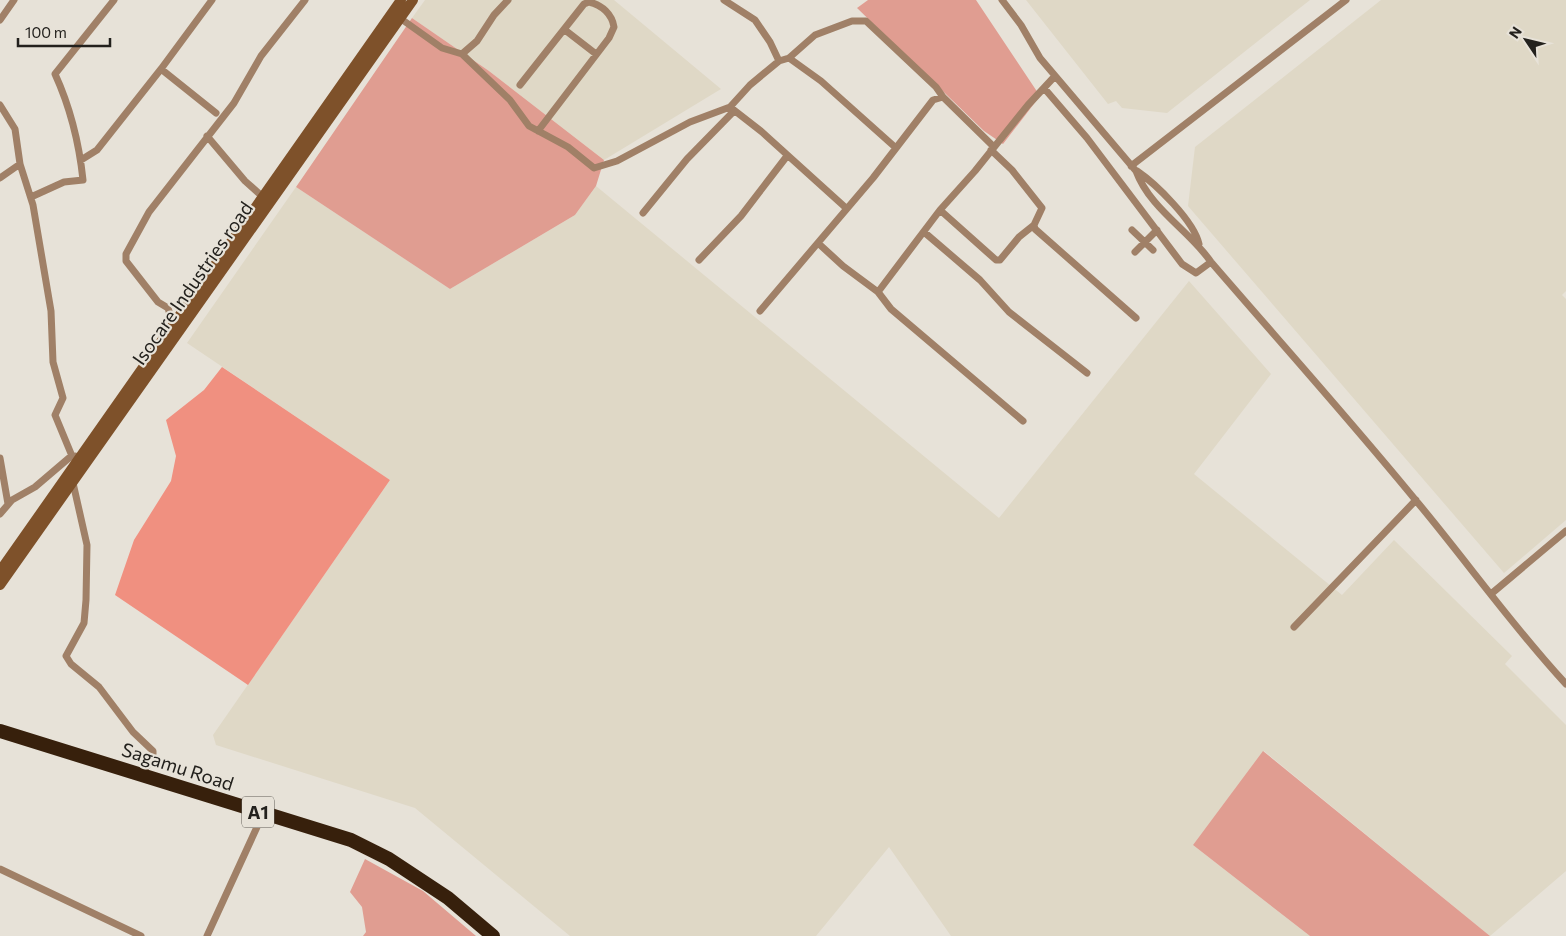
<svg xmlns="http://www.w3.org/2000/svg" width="1566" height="936" font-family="Commissioner,sans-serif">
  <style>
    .built { fill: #dfd8c6 }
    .green { fill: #e09d91 }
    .forest { fill: #f09080 }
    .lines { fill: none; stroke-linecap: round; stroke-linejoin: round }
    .street { stroke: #a08067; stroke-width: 7 }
    .secondary { stroke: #7e512a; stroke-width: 10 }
    .highway { stroke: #37200c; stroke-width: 14 }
    .labels { text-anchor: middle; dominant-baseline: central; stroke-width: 4.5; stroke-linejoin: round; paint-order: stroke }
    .shield { fill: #e7e2d8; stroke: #5e5b55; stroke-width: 1 }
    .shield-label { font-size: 18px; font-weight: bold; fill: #23211d }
    .street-label { font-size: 19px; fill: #23211d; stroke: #e7e2d8 }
  </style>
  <rect width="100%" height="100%" fill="#e7e2d8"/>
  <path class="built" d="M425,0H614L721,89L604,160L489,71L412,18Z
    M1026,0H1310L1167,113L1122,108L1116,101L1108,104Z
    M1381,0H1566V291L1562,295L1566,299V520L1504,573L1188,206L1195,147Z
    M596,186L999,518L1189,281L1271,374L1194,474L1342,595L1394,540L1512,656L1505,664L1566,725V871L1490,936L1264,751L1193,845L1310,936H951L889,847L816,936H570L415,808L216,745L213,735L390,480L187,343L296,187L450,289L575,215Z"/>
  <path class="green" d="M868,0H976L1040,96L1003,144L984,131L857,8Z
    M412,18L489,71L604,160L596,186L575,215L450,289L296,187Z
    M1263,751L1490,936H1310L1193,845Z
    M365,859L423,891L476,936H363L366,932L362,907L350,892Z"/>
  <path class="forest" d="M222,367L390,480L248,685L115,595L134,540L171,481L176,456L166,420L204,390Z"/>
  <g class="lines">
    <path class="street" d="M724,0L755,20L770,42L779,61
      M1002,0L1021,25L1040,58L1136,171C1150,209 1190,231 1211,262C1280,342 1351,421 1418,503C1468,563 1513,627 1566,684
      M397,16L442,48L462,54L477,41L494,15L508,0
      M0,20L14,0
      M565,30L596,54
      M462,54L510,100L529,126L568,147L594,168L617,161L690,122L730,107L750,85L779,61L789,58L815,35L852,21H866L936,87L943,97
      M789,58L821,81L896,148
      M161,69L216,113
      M520,85L584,4L589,2C602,5 612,14 614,27L609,38L538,131
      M1044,88L1087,138L1182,264L1196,273L1211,262
      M0,105L15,129L20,164L33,205L51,311L53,362L63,398L55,415L72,456
      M730,107L762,132L846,208
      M207,136L245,181L263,197
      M991,150L1012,170L1042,208L1034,225L1035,229L1136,318
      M81,160L97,150L161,69L212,0
      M1131,166L1346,0
      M1137,171C1156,184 1194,221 1199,244
      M0,178L20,164
      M31,197L64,182L83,180C79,142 71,109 55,74L114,0
      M940,210L996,260H1000L1019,237L1034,225
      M643,213L687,159L734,111
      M1132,230L1153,250
      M924,232L980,280L1009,312L1087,373
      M818,243L843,266L878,292L891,309L1023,421
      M1135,252L1157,230
      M699,260L741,216L787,156
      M878,292L940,210L975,171L1028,105L1055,76
      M760,311L873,178L933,100L943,97L994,147
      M176,322L171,318L168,308L158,302L126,261V254L149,212L234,103L261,56L305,0
      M0,458L8,504
      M73,483L87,545L86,600L84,623L66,656L71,664L99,687L133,732L153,751V758L141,774
      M0,514L12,500L35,487L69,458L75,456
      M1491,594L1566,531
      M1294,627L1416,500
      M0,869L141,936
      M207,936L263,814"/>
    <path class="secondary" d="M0,571L401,0
      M0,585L413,0"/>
    <path class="highway" d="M0,731L351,840L389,859L448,898L493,936"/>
  </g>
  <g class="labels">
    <rect class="shield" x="242" y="796.5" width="32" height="31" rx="4"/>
    <g class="shield-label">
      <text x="258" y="812">A1</text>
    </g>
    <g class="street-label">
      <text transform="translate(192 283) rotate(-55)">Isocare Industries road</text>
      <text transform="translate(178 766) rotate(18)">Sagamu Road</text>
    </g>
  </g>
  <g transform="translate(1526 40) rotate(305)" stroke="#e7e2d8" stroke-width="4" paint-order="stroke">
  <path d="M0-4L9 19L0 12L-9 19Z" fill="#23211d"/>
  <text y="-8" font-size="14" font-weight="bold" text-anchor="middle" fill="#23211d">N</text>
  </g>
  <path d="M18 38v8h92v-8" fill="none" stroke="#23211d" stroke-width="2.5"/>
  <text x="25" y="38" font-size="15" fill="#23211d" stroke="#e7e2d8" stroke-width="4" paint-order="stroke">100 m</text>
</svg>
